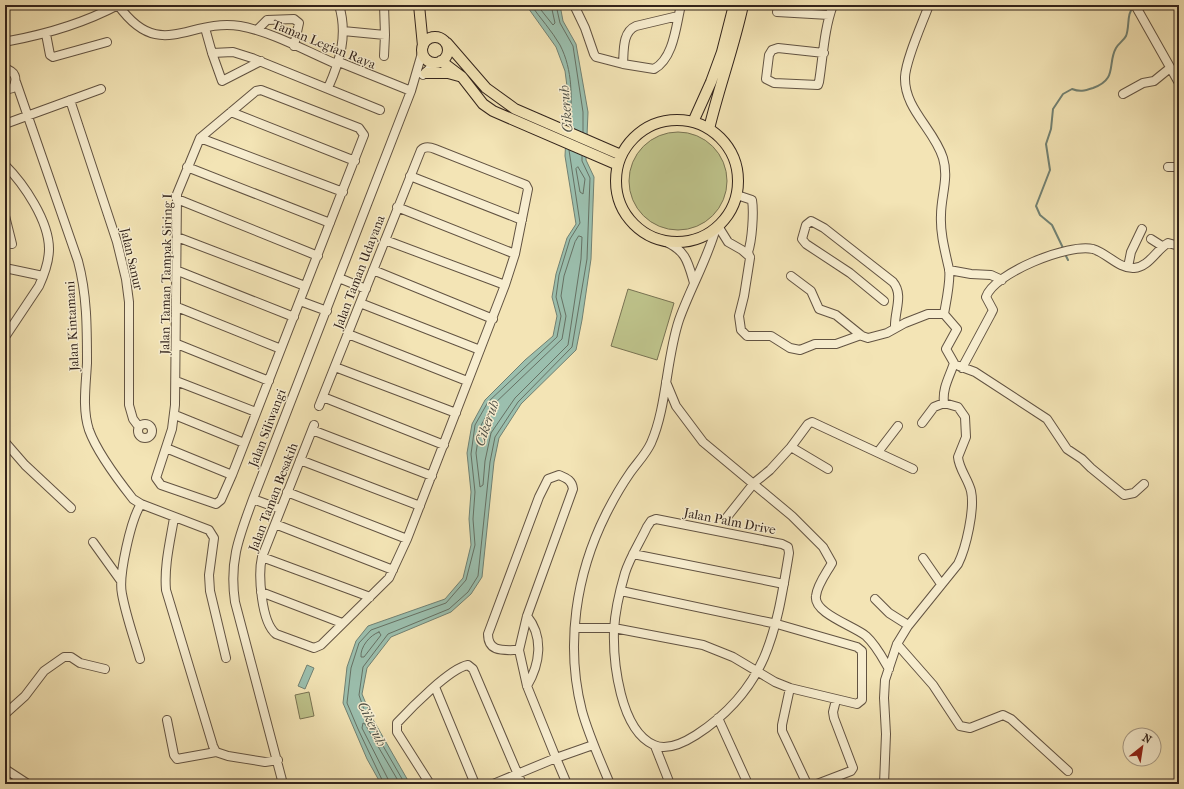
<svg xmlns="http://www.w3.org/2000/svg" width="1184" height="789" viewBox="0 0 1184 789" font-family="'IM FELL French Canon',serif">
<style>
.green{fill:#bec38b;stroke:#787353}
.water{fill:#9bbfae;stroke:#718173}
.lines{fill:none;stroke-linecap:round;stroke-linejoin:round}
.shore{stroke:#667164;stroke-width:1}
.stream{stroke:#718173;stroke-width:2}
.minor-casing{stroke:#625342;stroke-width:10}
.major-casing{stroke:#32231b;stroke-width:12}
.minor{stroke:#f7edcf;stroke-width:8}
.major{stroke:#f3e4b5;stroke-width:10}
.labels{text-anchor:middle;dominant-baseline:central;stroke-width:3;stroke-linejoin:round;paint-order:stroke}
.street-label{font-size:13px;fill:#32231b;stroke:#f7edcf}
.water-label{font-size:14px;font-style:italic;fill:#525247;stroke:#f7edcf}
</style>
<rect width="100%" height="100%" fill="#f3e4b5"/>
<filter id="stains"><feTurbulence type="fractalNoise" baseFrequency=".005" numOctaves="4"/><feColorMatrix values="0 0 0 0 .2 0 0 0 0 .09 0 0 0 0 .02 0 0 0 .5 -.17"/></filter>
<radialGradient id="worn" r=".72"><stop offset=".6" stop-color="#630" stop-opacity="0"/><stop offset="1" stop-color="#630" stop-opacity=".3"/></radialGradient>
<path class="green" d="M629 181a49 49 0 1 1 98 0a49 49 0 1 1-98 0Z
M 628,289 L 674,303 L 657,360 L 611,346 Z
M 309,692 L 314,716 L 300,719 L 295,695 Z"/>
<path class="water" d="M 526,5 L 560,5 L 563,21 L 576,44 L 588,112 L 586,160 L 594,177 L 591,259 L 582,320 L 576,350 L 521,404 L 499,438 L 494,462 L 482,577 L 471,594 L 451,612 L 391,637 L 367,668 L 362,694 L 371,716 L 410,784 L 381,784 L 367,759 L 343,703 L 347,667 L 356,641 L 368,626 L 445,599 L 463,578 L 471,545 L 469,519 L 471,492 L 467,453 L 472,424 L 485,400 L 525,360 L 553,336 L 557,316 L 552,297 L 556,274 L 567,238 L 576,224 L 565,156 L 568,94 L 565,71 L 556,47 Z
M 307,665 L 314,668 L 305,689 L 298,686 Z"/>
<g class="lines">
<path class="shore" d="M 531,5 C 540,18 552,31 560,45 C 573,70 572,99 570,126
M 537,5 L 553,25 L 555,23 L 551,5
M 556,5 L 560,23 L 573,46 L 583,112 L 583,132
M 578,167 L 585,179 L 583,194 L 580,192 L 576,169 Z
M 579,236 L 582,237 L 581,259 L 568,345 L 515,398 L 491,433 L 485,461 L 483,485 L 480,487 L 476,453 L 480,427 L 492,406 L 562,339 L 566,316 L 561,296 L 564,276 L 575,242 Z
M 379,632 L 381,635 L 364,657 L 361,657 C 360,647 370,635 379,632 Z
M 384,784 L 358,729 L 347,703 L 351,668 L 359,643 L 371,630 L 446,603 L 466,580 L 475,545 L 473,519 L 475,492 L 471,454 L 475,425 L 488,402 L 557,337 L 561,316 L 556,297 L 559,275 L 570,239 L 580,223 L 569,150
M 389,784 L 388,779 L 362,728 L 363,723 L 365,724 L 400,784
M 405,784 L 367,718 L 359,695 L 363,667 L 388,634 L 449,609 L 468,592 L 478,576 L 490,462 L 495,437 L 518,402 L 572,347 L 587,259 L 590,178 L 582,161 L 582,156"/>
<path class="stream" d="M 1064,250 L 1052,225 L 1040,215 L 1036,206 L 1050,170 L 1046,144 L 1051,129 L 1053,109 L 1063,94 L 1072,89 C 1080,92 1084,91 1093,88 C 1118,79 1107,64 1116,48 C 1119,43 1124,40 1126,36 C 1130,26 1126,14 1134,6
M 1065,254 L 1068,260"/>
<g class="minor-casing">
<path id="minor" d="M 118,5 C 160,63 188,18 240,26 C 272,32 304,50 334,63 L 339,62 L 411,91
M 574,5 L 585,28 L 594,54 L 596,57 L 623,64 L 654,69 C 674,58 676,25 681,5
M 929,5 C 922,24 906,59 905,77 C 904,109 934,129 943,158 C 949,178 941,196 941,215 C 940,233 945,251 949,269 C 951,280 946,302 944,314
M 1135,5 L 1179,83
M 777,12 L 829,15
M 205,28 L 212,53 L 222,81 L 261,61
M 257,30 L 267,20 L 294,19 L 299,23 L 294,46
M 343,31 L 385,35
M 46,34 L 50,55 L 53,57 L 107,42
M 5,40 L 9,41 C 47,34 84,23 118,5
M 212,53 L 233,52 L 252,58 L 380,110
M 824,53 L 778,48 L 772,50 L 769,55 L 766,79 L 774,83 L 818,85 L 819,82 C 823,57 824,29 833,5
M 384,56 L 385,35 L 384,5
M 623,64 C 624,51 622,32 636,26 L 678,16
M 5,69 C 15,71 18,78 13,88 L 5,90
M 423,75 L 435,63
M 16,82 L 78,261 C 87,294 87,328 87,363 C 86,384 82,409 89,430 C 97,452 118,480 133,499 L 141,504 L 209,530 L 214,538 L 209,575 L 210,591 L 226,658
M 328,88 C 340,61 348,35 339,5
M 261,90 L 359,128 L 364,135 L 232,475 L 221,500 L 216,504 L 161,485 L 156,478 L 172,429 L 175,405 L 177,194 L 200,138 L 256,91 Z
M 1123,94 L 1143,83 L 1154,81 L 1170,68
M 70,100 L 117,242 L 126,279 L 129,302 L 129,405 L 133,419 L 139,427
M 231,112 L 355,161
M 5,124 L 101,89
M 200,138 L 343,192
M 5,165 C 24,184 49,221 49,249 C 49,261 44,275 39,286 L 5,337
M 187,167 L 330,223
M 1168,167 L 1179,167
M 410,176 L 522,220
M 737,195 L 752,200 C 754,212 752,241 748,252 L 750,258 L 744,296 L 739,316 L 741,330 L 747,336 L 771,336 L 790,348 L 800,350 L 815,344 L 836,344 L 861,335
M 177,199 L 318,256
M 397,207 L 515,254
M 5,216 L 12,244
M 718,226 L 728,242 L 742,250 L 750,257
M 177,237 L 305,286
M 1151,239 L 1162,246
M 385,240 L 505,285
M 664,241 C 686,250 688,262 694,283
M 1128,267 L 1131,252 L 1142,229
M 5,268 L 43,276
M 373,270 L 493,319
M 949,270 L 971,274 L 991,275 L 1002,280
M 178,271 L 294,317
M 791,276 L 811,291 L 819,309 L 836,315 L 862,336 L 868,338 L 887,333 L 905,323 L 928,314 L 944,314
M 339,278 L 366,289
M 300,301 L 327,311
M 884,301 L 850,273 L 806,244 L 802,239 L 806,225 L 811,221 L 824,228 L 893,282 C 904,295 894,312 895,328
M 360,303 L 480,350
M 177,307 L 281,349
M 348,334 L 467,381
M 177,344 L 269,381
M 959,366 L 975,372 L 1047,419 L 1067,449 L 1082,459 L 1091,468 L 1124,495 L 1134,493 L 1144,484
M 335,367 L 456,413
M 962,368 L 991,314 L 993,310 L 986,297 C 994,273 1069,243 1093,249 C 1107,253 1119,269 1134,268 C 1149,267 1156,250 1168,243 L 1179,246
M 176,381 L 256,412
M 666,382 L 676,406 L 703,442 L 792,516 L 823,547 L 832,563 C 827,572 817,585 816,596 C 813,613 854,626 866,636 C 876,645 882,657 889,669
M 323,397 L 444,445
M 175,415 L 244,443
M 922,423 L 934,407 L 944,403
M138 431a7 7 0 1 1 14 0a7 7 0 1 1-14 0Z
M 314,425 L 262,557 C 258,574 261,622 276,634 L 314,648 L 321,645 L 389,578 L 407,539 L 505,285 L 515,254 L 528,189 L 526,185 L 435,149 C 430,147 425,146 421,150 L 319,406
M 312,430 L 432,476
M 5,442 L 25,465 L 71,508
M 791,447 L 828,469
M 166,448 L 232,475
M 878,452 L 898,426
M 300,460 L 420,506
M 287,492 L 407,539
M 253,499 L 280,509
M 727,517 L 754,483 L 770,470 L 791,447 L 808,424 L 812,422 L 913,469
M 174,518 C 170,542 164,566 166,590 L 213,746 L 216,752 L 228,756 L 265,762 L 278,760
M 656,519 L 782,544 L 788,547 L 789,553 C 776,632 768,688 696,735 C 685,742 667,751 654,745 C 620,730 613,662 614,630 C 615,612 620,590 625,573 C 630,557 640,542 647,527 L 651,521 Z
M 275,524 L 393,570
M 93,542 L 121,581
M 633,554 L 784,584
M 262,557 L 370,597
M 923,558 L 941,584
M 261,592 L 342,623
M 875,599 L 889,613 L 908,625
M 575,628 L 614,628 L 703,645 L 733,657 L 775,682 L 790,688 L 857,704 L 862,700 L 862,651 L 857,647 L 777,624 L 621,591
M 897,644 L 933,685 L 960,726 L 970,728 L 1003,715 L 1011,719 L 1068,771
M 140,659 C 134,638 126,616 122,594 C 118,576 131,519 141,504
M 527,686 C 540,664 544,637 527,616
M 435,687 L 475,784
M 790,688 L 782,725 L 782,731 L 807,784
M 5,714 L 25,696 L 44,671 L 64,657 L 71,657 L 80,663 L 105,669
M 718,718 L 748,784
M 167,720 L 174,755 L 177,759 L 216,752
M 655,746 L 670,784
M 5,769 L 28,784
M 283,784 L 235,602 C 229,561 239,537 253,499 L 411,91 L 422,53
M 430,784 L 397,732 L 397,723 C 410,709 450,668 468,665 L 473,669 L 522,784
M 493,784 L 556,758 L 527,686 L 519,650 L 527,616 L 573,489 C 572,480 566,478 559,475 L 548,479 L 539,497 L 488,634 C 488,653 504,650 519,650
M 567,784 L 556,758 L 593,745
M 610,784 C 600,760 589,736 582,711 C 565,645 576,574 606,514 C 613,500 621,486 630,473 C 637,463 646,454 651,443 C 667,407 666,359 679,320 C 690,289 707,260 716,228
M 817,784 L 851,771 L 853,768 L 834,718 L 833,712 L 836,700
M 884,784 L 886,734 L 884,698 L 885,680 L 897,644 L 908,626 L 958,564 C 966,548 975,509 971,491 C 968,479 959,469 958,457 L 966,437 L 965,417 L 958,407 L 944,403 C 942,388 950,376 954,363 L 946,349 L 957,329 L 944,314"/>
</g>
<g class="major-casing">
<path id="major" d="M 419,5 L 423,46
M422 50a13 13 0 1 1 26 0a13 13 0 1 1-26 0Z
M 447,43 L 486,88 L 515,109 L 621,155
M 441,61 L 462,77 L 483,104 L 493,111 L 618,165
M 426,73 L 448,73 L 459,76
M616 181a61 61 0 1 1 122 0a61 61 0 1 1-122 0Z
M 693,122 L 711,82 L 722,52 L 734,5
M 709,129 C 719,87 734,47 743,5"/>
</g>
<use href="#minor" class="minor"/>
<use href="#major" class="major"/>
</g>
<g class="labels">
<g class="street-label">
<text transform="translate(324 44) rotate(22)">Taman Legian Raya</text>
<text transform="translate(132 259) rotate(77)">Jalan Sanur</text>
<text transform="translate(359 272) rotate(-69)">Jalan Taman Udayana</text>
<text transform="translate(166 274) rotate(-89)">Jalan Taman Tampak Siring I</text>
<text transform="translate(72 326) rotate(-93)">Jalan Kintamani</text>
<text transform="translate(267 428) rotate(-69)">Jalan Siliwangi</text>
<text transform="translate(273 497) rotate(-69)">Jalan Taman Besakih</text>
<text transform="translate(730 521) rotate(11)">Jalan Palm Drive</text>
</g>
<g class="water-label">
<text transform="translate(566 109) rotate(-95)">Cikeruh</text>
<text transform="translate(487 423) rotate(-71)">Cikeruh</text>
<text transform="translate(372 724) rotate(64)">Cikeruh</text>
</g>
</g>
<rect width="1184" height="789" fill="none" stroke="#f3e4b5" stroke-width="20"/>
<rect x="6" y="6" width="1172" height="777" fill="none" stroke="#32231b" stroke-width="2"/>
<rect x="10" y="10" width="1164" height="769" fill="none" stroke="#32231b"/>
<g transform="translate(1142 747) rotate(30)"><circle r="19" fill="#f7edcf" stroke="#a89c87"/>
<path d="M0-3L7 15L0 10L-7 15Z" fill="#8f2418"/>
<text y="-6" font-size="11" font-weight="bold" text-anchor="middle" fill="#32231b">N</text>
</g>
<rect width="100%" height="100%" filter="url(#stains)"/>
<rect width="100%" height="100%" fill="url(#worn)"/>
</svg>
